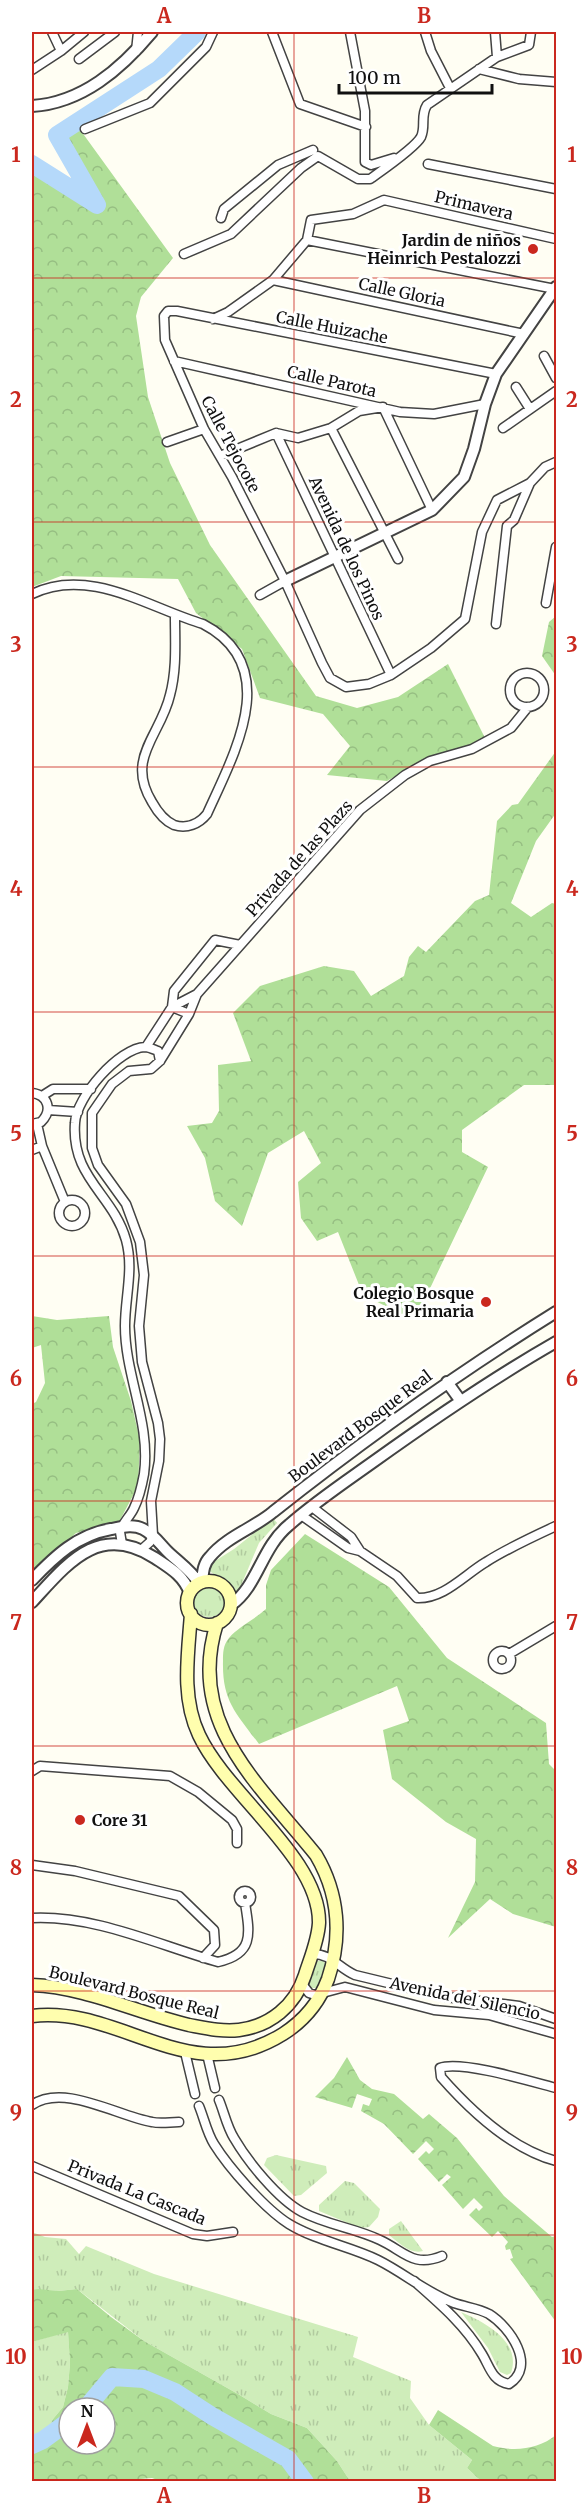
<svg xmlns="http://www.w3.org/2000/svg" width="588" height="2513" viewBox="0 0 588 2513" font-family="Merriweather,serif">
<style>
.grass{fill:url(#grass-tufts)}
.forest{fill:url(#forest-crowns);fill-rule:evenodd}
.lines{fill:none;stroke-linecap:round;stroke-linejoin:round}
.river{stroke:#b5d9fa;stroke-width:18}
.minor-casing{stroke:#434343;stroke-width:11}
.tertiary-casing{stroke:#434343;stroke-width:14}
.secondary-casing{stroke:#323232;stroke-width:15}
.minor{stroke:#fff;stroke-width:8}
.tertiary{stroke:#fff;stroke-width:10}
.secondary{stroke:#fffeae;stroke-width:12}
.grid{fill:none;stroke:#ca281e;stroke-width:1.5;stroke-opacity:0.55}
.poi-dot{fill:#ca281e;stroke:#fff;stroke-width:2}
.labels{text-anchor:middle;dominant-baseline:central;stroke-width:6;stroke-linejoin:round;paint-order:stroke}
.street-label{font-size:16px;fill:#101010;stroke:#fff}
.poi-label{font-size:16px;font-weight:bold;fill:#101010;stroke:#fff;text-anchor:end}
.neatline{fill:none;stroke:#ca281e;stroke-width:2}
.grid-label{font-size:20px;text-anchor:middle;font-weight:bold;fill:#ca281e}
</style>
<defs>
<pattern id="grass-tufts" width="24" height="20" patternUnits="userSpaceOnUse" patternTransform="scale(1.5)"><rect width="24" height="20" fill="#cfedba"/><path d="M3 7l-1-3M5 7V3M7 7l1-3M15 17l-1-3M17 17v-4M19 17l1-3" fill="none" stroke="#b1ca9f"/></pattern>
<pattern id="forest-crowns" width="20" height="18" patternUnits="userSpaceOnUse" patternTransform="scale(1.5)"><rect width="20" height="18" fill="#b0df98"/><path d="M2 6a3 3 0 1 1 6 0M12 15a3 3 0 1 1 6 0" fill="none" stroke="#96be82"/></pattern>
</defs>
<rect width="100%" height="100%" fill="#fffef3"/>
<path class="grass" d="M 273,1518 L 277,1523 L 259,1543 L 240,1588 L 234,1597 L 229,1585 L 208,1570 L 215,1561 L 234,1549 Z
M192 1600a17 17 0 1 1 34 0a17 17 0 1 1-34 0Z
M 317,1961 L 324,1961 L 327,1968 L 317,1988 L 310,1988 L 308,1981 Z
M 276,2155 L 326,2166 L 327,2173 L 301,2195 L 294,2196 L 264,2165 L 267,2158 Z
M 345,2181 L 354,2183 L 380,2209 L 378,2217 L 369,2227 L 360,2228 L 319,2211 L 319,2205 Z
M 401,2221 L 423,2251 C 411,2255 399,2243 389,2235 L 389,2229 Z
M 32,2232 L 45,2237 L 66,2239 L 79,2254 L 86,2246 L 154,2274 L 358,2337 L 353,2357 L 411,2381 L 410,2398 L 429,2425 L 472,2460 L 467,2468 L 481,2481 L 350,2481 L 337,2461 L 307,2428 L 271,2414 L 238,2394 L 144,2341 L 77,2289 L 58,2291 L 32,2290 Z
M 461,2312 C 484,2322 522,2341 511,2373 L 507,2375 L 500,2372 L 488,2348 Z
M 68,2331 L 70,2363 L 68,2387 L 63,2407 L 53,2419 L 43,2440 L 32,2445 L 32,2342 Z"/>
<path class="forest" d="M 76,124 L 173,258 L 141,297 L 136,316 L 148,397 L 170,463 L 210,545 L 316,696 L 357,708 L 398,697 L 448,664 L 485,738 L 465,747 L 430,756 L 387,781 L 327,775 L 350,746 L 323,714 L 260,698 L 242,649 L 196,613 L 178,579 L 61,576 L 32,587 L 32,164 L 96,204 L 57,135 Z
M 556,616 L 556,676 L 542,656 L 549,622 Z
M 556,751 L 556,813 L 536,841 L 511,903 L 531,917 L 552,903 L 556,904 L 556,1085 L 524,1085 L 462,1130 L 462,1152 L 488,1167 L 423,1303 L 402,1314 L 363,1295 L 338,1232 L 317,1241 L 301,1218 L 298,1182 L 321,1163 L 304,1131 L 268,1153 L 242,1226 L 215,1201 L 205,1158 L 187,1126 L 212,1123 L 219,1111 L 218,1065 L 251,1061 L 233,1013 L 260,986 L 324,966 L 354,971 L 371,996 L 404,976 L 409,957 L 418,946 L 426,952 L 475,901 L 489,895 L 497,821 L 512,805 L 518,804 Z
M 32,1316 L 57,1320 L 109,1316 L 113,1347 L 131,1401 L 140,1441 L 138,1486 L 119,1522 L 76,1533 L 32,1573 L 32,1404 L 36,1402 L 45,1383 L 41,1345 L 32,1348 Z
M 305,1534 L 389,1587 L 447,1658 L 546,1723 L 549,1764 L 556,1771 L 556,1927 L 513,1914 L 490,1899 L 448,1938 L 475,1882 L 476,1839 L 446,1822 L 392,1779 L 383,1730 L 409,1721 L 397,1686 L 259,1744 C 236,1713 222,1701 223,1661 C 223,1653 223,1645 229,1638 C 238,1627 254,1620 266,1609 L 266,1585 L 271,1570 Z
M 347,2057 L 360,2080 L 372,2089 L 394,2094 L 423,2119 L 429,2114 L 457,2138 L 504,2196 L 552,2237 L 556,2236 L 556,2322 L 510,2259 L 513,2258 L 510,2249 L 506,2250 L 505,2246 L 508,2242 L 498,2231 L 492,2237 L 469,2215 L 476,2208 L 479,2211 L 483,2207 L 474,2198 L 463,2209 L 442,2185 L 451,2177 L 447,2174 L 439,2182 L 418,2159 L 426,2151 L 429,2154 L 434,2149 L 426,2141 L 413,2154 L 384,2124 L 361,2111 L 363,2104 L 369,2106 L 372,2099 L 357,2094 L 352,2108 L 315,2097 L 334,2078 Z
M 38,2289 L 58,2291 L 77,2289 L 111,2317 L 144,2341 L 238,2394 L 271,2414 L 307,2428 L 337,2461 L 350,2481 L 163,2482 L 152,2478 L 106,2482 L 32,2481 L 32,2445 L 43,2440 L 53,2419 L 63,2407 L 68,2387 L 70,2363 L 68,2332 L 32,2342 L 32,2290 ZM 69,2408 L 105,2408 L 105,2444 L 69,2444 Z
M 438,2410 L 493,2446 C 515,2452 539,2449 556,2435 L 556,2481 L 481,2481 L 467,2468 L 472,2460 L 429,2425 Z"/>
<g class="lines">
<path class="river" d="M 32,164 L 97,205 L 57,135 L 159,69 L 197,32
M 86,2408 L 112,2377 L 144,2379 L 175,2392 L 212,2416 L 288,2459 L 305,2482
M 32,2445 L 43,2440 L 69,2421"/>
<g class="minor-casing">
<path id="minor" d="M 52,32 L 61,51
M 272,32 L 300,104 L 366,127
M 350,32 L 365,111 L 365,162 L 371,165 L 394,158
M 425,32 L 431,51 L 450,88
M 495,32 L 497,57
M 136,51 L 138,32
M 79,59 L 115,32
M 479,69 L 519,79 L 556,82
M 32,70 L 61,51 L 84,32
M 85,129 L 150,103 L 206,47 L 213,32
M 428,164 L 556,189
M 221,218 L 224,209 L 278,165 L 313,150
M 307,240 L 555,289
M 184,254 L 231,234 L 301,168 L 318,156 L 358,179 L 370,179 C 381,171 415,148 421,137 C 426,126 420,116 427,105 L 497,57 L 529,45 L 531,32
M 273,280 L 524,334
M 213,319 L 228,312 L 273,280 L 307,240 L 311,220 L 353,214 L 384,200 L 556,239
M 544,356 L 556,378
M 174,361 L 400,412 L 434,414 L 485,404
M 496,374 L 177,311 L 168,311 L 164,316 L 165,340 L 204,429 L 232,477 L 285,581 L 322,663 L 330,678 L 346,687 L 369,684 L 391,675 L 431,648 L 465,619 L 482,532 L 497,500 L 530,483 L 545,467 L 556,462
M 516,387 L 530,409
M 331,428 L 398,559
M 503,428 L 556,391
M 276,433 L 391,675
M 167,442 L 204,429
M 220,456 L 276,433 L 298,438 L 331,428 L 359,411 L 383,407 L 432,510
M 32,594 C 89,566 149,608 203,624 C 284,666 234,754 207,814 C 199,824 187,829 174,825 C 165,821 157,811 152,802 C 125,758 161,735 170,695 C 177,669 175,642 175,616
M 260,595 L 285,581
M 546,603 L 556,547
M 496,624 L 507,526 L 514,520 L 530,483
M510 690a17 17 0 1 1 34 0a17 17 0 1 1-34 0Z
M 172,1007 L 174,991 L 215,940 L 240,945
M 172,1007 L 189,1014
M 146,1047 L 172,1007 L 197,994
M 32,1093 C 48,1095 53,1110 41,1122 L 32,1124
M 42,1096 L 53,1089 L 91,1089
M 48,1110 L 78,1112
M 37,1124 L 42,1146 L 65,1202
M 32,1150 L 42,1146
M59 1213a13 13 0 1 1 26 0a13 13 0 1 1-26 0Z
M 312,1507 L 351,1537 L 360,1551
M 301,1515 L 348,1548 L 360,1551 L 397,1576 L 417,1598 C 444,1599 464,1575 486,1562 C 508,1548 532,1537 556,1526
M 122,1544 L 120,1532 C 122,1523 130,1517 134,1508 C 139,1498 142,1485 144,1474 C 151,1423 125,1376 125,1326 C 125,1297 134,1269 126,1240 C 113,1194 71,1178 75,1123 C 76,1097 119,1048 145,1047 C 149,1047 155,1050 158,1051 L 160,1061
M 141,1550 L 150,1542 L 153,1535 L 151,1501 L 159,1461 L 160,1439 L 158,1423 L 142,1362 L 139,1326 L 144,1275 L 140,1242 L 126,1204 L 98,1165 L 92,1148 L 92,1113 L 112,1084 L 129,1071 L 151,1069 L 160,1061 L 189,1014 L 197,994 L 360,810 L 405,775 L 430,761 L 472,749 L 511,728 L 528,707
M493 1660a9 9 0 1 1 18 0a9 9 0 1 1-18 0Z
M 509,1654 L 556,1626
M 32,1771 L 40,1766 L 170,1776 L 198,1792 L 232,1820 L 237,1829 L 237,1843
M 32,1865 L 75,1871 L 179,1896 L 214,1930 L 215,1945 L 203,1958
M239 1897a6 6 0 1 1 12 0a6 6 0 1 1-12 0Z
M 32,1918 C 95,1915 158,1945 218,1962 C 254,1954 250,1934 245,1903
M 312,1954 C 330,1953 339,1968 355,1975 L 446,1997 L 519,2006 L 556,2019
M 302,1984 L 309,1993 L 315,1995 L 345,1987 L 434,2010 L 489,2015 L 556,2034
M 185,2052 L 195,2094
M 207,2054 L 215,2088
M 556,2088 C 533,2082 461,2060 440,2068 L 441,2077 C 470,2110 512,2149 556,2161
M 219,2100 C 224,2112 227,2127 234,2138 C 248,2162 278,2199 302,2212 C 327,2225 355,2228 380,2240 C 404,2251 413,2268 442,2256
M 32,2105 C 64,2083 117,2116 152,2122 C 161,2124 170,2122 179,2122
M 199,2106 C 204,2118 207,2133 214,2144 C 229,2168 265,2209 289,2224 C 317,2241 349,2246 378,2260 C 404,2273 427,2293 454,2303 C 465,2307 478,2308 489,2314 C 510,2327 537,2366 509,2384 C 492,2381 490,2367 482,2354 C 465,2325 439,2303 414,2281
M 32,2166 L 193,2234 L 207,2236 L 233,2232"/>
</g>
<g class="tertiary-casing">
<path id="tertiary" d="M 32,106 C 82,103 121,69 152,32
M 285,581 L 432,510 L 464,477 L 474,449 L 485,404 L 496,374 L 556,287
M 447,1382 L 460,1400
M 32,1580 C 55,1556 77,1535 111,1529 C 122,1527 133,1524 143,1529 C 155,1535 161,1546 170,1554 C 181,1564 191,1571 199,1583
M 202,1582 C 203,1573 203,1564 210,1557 C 226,1537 254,1528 273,1512 C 364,1440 458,1373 556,1312
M 32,1602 C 68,1563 99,1522 155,1558 C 170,1568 183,1575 190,1593
M 231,1605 C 258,1586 261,1548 289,1525 C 315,1502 345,1482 373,1462 C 433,1419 493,1378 556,1342"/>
</g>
<g class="secondary-casing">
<path id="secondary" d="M187 1603a22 22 0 1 1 44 0a22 22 0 1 1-44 0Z
M 32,1985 C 86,1987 137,2013 189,2025 C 205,2028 222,2032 239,2030 C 270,2026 295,2006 305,1975 C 310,1959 318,1941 319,1923 C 320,1858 227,1795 199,1735 C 181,1697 188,1655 191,1614
M 32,2016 C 121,2005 190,2092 283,2034 C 305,2020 319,2003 328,1979 C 342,1937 339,1894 316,1855 C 260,1785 185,1723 217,1623"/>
</g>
<use href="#minor" class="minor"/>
<use href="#tertiary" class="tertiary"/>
<use href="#secondary" class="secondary"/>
</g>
<path class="grid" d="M 294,32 L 294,2482M 32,278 L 556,278M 32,522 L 556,522M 32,767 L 556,767M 32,1012 L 556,1012M 32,1256 L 556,1256M 32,1501 L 556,1501M 32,1746 L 556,1746M 32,1991 L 556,1991M 32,2235 L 556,2235"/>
<g class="poi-dot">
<circle cx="533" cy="249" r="6"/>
<circle cx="486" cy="1302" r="6"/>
<circle cx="80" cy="1820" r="6"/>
</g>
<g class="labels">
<g class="street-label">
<text transform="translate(474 205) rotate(13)">Primavera</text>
<text transform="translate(402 292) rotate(12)">Calle Gloria</text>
<text transform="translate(332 327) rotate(11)">Calle Huizache</text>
<text transform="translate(332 381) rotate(13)">Calle Parota</text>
<text transform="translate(231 444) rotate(62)">Calle Tejocote</text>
<text transform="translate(347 548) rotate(65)">Avenida de los Pinos</text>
<text transform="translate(299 858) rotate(-48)">Privada de las Plazs</text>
<text transform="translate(360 1426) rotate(-37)">Boulevard Bosque Real</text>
<text transform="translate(134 1992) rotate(14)">Boulevard Bosque Real</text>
<text transform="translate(465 1998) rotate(12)">Avenida del Silencio</text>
<text transform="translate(137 2192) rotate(22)">Privada La Cascada</text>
</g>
<g class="poi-label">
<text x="521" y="240">Jardin de niños<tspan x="521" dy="18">Heinrich Pestalozzi</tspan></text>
<text x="474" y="1293">Colegio Bosque<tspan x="474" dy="18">Real Primaria</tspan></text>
<text x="92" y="1820" text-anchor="start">Core 31</text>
</g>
</g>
<rect width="588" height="2513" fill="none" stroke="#ffffff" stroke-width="66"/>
<g transform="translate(87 2426)"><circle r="28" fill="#ffffff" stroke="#9f9f9f" stroke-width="1.5"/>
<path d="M0-4.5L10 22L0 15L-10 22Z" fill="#ca281e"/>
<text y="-9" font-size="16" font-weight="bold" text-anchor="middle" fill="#101010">N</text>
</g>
<path d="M339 84v9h153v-9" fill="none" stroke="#101010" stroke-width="3"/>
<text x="348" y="84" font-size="18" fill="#101010" stroke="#ffffff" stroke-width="4.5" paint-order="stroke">100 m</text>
<rect x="33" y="33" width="522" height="2447" class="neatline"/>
<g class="grid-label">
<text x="164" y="23">A</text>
<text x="424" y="23">B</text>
<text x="16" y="162">1</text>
<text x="572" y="162">1</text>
<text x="16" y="407">2</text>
<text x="572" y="407">2</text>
<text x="16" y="652">3</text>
<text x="572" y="652">3</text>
<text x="16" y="896">4</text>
<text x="572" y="896">4</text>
<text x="16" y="1141">5</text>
<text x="572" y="1141">5</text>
<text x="16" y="1386">6</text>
<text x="572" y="1386">6</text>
<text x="16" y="1630">7</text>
<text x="572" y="1630">7</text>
<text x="16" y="1875">8</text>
<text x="572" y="1875">8</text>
<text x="16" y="2120">9</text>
<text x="572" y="2120">9</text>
<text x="16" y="2364">10</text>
<text x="572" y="2364">10</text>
<text x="164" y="2503">A</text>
<text x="424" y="2503">B</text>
</g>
</svg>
